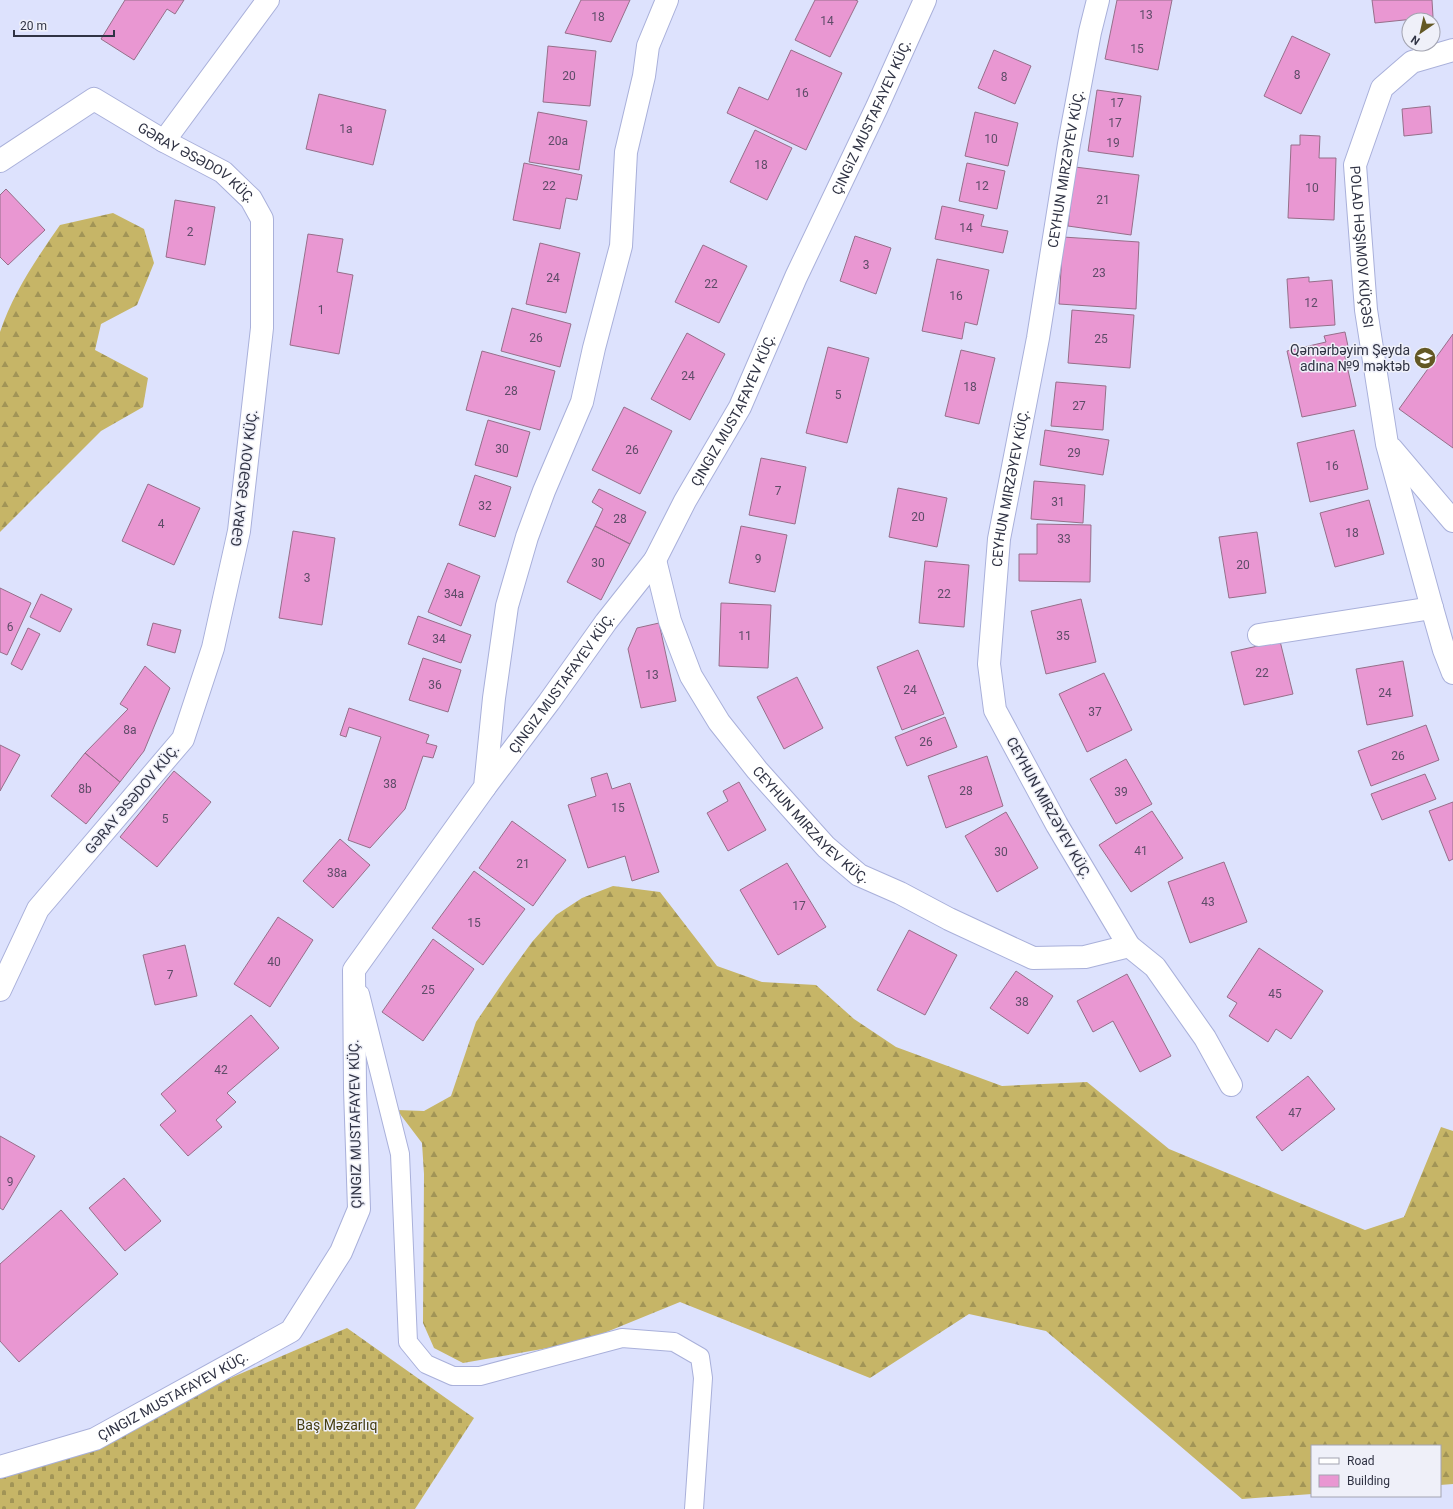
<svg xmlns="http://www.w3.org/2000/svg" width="1453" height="1509" viewBox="0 0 1453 1509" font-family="Roboto,sans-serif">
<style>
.forest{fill:url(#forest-firs)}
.cemetery{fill:url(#cemetery-stones)}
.building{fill:#e997d2;stroke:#966f8a}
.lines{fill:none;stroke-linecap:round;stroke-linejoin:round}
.lane-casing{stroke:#a9b0da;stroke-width:20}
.street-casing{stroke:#a9b0da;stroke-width:24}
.lane{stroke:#fff;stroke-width:18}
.street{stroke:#fff;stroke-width:22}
.labels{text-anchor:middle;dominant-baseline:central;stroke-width:3;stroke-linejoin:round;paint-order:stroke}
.number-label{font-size:12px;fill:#5e4c68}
.street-label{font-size:14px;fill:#303344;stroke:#eff0f9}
.poi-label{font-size:14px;fill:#303344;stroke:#eff0f9;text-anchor:end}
.park-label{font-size:14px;fill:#443c10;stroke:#eff0f9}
</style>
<defs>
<pattern id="forest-firs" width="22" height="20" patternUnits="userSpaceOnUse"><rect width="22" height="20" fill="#c6b567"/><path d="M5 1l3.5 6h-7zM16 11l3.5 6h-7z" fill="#a19456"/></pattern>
<pattern id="cemetery-stones" width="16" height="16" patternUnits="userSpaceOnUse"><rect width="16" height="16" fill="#c6b567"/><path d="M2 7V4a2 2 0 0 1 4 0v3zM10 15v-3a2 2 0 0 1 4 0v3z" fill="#a19456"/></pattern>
</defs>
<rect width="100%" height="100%" fill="#dde2fd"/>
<path class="forest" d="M 113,213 L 144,229 L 154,263 L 137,305 L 101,324 L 95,350 L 148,378 L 143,407 L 101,431 L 0,532 L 0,332 C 13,293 37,258 60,225 Z
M 613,886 L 660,892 L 717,966 L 762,982 L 816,985 L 854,1019 L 896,1047 L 1002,1086 L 1087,1082 L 1169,1149 L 1365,1230 L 1404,1217 L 1441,1127 L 1453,1131 L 1453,1484 L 1440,1485 L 1440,1446 L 1312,1446 L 1312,1494 L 1242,1499 L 1046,1331 L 969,1314 L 870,1378 L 680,1302 L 582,1342 L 463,1363 L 434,1348 L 423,1323 L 424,1174 L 422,1143 L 397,1110 L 424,1111 L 451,1096 L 476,1022 L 506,978 L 532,942 L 556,915 L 582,898 Z"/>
<path class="cemetery" d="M 347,1328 L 474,1418 L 415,1509 L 0,1509 L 0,1477 Z"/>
<path class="building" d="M 125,0 L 184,0 L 175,14 L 167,9 L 134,60 L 101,39 Z
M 581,0 L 630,0 L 611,42 L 565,33 Z
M 815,0 L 855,0 L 858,1 L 830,57 L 795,40 Z
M 1117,0 L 1172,0 L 1158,70 L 1105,59 Z
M 1372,0 L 1432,0 L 1433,17 L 1375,23 Z
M 1292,36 L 1330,54 L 1301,114 L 1264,96 Z
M 548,46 L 596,51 L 590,106 L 543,102 Z
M 791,50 L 842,73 L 806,150 L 727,113 L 739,87 L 768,100 Z
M 994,50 L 1031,66 L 1015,104 L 978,88 Z
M 1097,90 L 1141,96 L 1133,157 L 1088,151 Z
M 319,94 L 386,110 L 373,165 L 306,149 Z
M 1430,106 L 1432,133 L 1404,136 L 1402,109 Z
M 538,112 L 587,121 L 579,170 L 529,162 Z
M 975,112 L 1018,123 L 1008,166 L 965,156 Z
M 755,130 L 792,148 L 767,200 L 730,182 Z
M 1300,135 L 1320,136 L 1319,158 L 1336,158 L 1334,220 L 1288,218 L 1291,145 L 1300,145 Z
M 524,163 L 582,175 L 577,200 L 566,198 L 560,229 L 513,220 Z
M 967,163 L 1005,171 L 997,209 L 959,201 Z
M 1075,167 L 1139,175 L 1131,235 L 1068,226 Z
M 6,189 L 45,230 L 8,265 L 0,257 L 0,195 Z
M 175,200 L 215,207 L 205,265 L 166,257 Z
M 942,206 L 984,215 L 981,226 L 1008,231 L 1003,253 L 935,239 Z
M 308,234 L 343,239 L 337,272 L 353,275 L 339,354 L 290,345 Z
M 855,236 L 891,248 L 876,294 L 840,281 Z
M 1063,237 L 1139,242 L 1136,309 L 1059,304 Z
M 540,243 L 580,253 L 566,313 L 526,304 Z
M 703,245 L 747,266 L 719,323 L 675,302 Z
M 937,259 L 989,270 L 977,325 L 965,322 L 962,339 L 922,331 Z
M 1309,277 L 1309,282 L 1332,280 L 1335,325 L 1290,328 L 1287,279 Z
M 512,308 L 571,324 L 560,367 L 501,351 Z
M 1072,310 L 1134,315 L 1130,368 L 1068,363 Z
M 1345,332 L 1349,351 L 1344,352 L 1356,406 L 1302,417 L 1287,351 L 1326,342 L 1324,336 Z
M 687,333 L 725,354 L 690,420 L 651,399 Z
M 1453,334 L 1453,448 L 1399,409 Z
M 828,347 L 869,358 L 847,443 L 806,433 Z
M 961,350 L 995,358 L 979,424 L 945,416 Z
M 482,351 L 555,371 L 540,430 L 466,410 Z
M 1056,382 L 1106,386 L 1103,430 L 1051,426 Z
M 624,407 L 672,431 L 640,494 L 592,470 Z
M 488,420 L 530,432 L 517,477 L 475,465 Z
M 1045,430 L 1109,440 L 1103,475 L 1040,465 Z
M 1354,430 L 1368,489 L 1310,502 L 1297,443 Z
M 761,458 L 806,467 L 795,524 L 749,515 Z
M 475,475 L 511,487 L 495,537 L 459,525 Z
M 1034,481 L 1085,485 L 1083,523 L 1031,519 Z
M 148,484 L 200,508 L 174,565 L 122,541 Z
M 898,488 L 947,498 L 937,547 L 889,537 Z
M 599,489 L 646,512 L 630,544 L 595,526 L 603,509 L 592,502 Z
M 1369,500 L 1384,554 L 1335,567 L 1320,513 Z
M 1037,524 L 1091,525 L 1090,582 L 1019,581 L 1019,554 L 1037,554 Z
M 595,526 L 630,544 L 601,600 L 567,582 Z
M 741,526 L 787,535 L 775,592 L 729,583 Z
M 293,531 L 335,538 L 322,625 L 279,618 Z
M 1257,532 L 1266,593 L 1229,598 L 1219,537 Z
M 925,561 L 969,565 L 964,627 L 919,623 Z
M 448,563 L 480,576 L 461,626 L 428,612 Z
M 0,588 L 31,603 L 7,655 L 0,652 Z
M 41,594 L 72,609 L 60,632 L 30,617 Z
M 1081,599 L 1096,662 L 1046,674 L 1031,611 Z
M 721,603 L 771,605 L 768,668 L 719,666 Z
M 418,616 L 471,635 L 461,663 L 408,644 Z
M 153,623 L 181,630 L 175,653 L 147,645 Z
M 659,623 L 676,701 L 641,708 L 628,649 L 637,628 Z
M 28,628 L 40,634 L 22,670 L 11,664 Z
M 1280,641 L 1293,694 L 1244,705 L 1231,652 Z
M 918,650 L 944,714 L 902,730 L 877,667 Z
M 423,658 L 461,670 L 448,712 L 409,700 Z
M 1403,661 L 1413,716 L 1367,725 L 1356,669 Z
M 145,666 L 170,688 L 144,751 L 120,782 L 85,753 L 128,709 L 120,704 Z
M 1104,673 L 1132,730 L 1087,752 L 1059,694 Z
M 797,677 L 823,728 L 784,749 L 757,697 Z
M 349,708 L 429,735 L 426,743 L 437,746 L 433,758 L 423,756 L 405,809 L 370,848 L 348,840 L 381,737 L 349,727 L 346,737 L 340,735 Z
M 945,717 L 957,747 L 907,766 L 895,737 Z
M 1426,725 L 1439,760 L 1371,786 L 1358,751 Z
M 0,745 L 20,755 L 0,791 Z
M 85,753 L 120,782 L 86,824 L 51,796 Z
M 987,756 L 1003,806 L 946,828 L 928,776 Z
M 1126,759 L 1152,804 L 1116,824 L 1090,779 Z
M 174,771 L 211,802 L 157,867 L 120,837 Z
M 607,773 L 612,789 L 630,783 L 659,872 L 632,881 L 625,856 L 588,868 L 568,805 L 596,796 L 591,778 Z
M 1425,774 L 1436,799 L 1382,820 L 1371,794 Z
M 739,782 L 766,830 L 728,851 L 707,813 L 728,801 L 723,791 Z
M 1453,802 L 1453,859 L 1449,861 L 1429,811 Z
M 1152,811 L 1183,858 L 1131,892 L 1099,845 Z
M 1006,812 L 1038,868 L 997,892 L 965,836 Z
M 512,821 L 566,860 L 533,906 L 479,868 Z
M 340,839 L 370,865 L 333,908 L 303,881 Z
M 1224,862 L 1247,922 L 1190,943 L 1168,882 Z
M 787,863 L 826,927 L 778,955 L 740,890 Z
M 474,871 L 525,909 L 483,965 L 432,928 Z
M 278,917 L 313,940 L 270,1007 L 234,984 Z
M 909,930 L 957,955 L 925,1015 L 877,990 Z
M 433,939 L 474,969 L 423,1041 L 382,1012 Z
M 185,945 L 197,996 L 155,1005 L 143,955 Z
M 1259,948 L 1323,991 L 1291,1039 L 1276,1029 L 1268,1042 L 1229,1016 L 1237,1003 L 1227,997 Z
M 1016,971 L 1053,996 L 1028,1034 L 990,1008 Z
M 1127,974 L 1171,1056 L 1140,1072 L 1113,1021 L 1093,1032 L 1077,1001 Z
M 251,1015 L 279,1048 L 227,1093 L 236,1102 L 216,1120 L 222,1127 L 188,1156 L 160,1125 L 176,1111 L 161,1094 Z
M 1308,1076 L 1335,1109 L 1282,1151 L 1256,1117 Z
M 0,1136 L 35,1156 L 3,1210 L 0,1208 Z
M 124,1178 L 161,1221 L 125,1251 L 89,1208 Z
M 61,1210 L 118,1274 L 19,1362 L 0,1341 L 0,1264 Z"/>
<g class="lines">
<g class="lane-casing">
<path id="lane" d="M 360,994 L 400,1154 L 408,1342 L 426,1364 L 453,1376 L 480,1376 L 622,1338 L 674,1342 L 700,1357 L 703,1378 L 694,1509"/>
</g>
<g class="street-casing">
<g id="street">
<path id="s1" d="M 1453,50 L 1412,62 L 1382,88 L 1355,165 L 1366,310 L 1387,444 L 1432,608 L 1444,650 L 1453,673"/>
<path d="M 164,141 L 268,0"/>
<path id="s2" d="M 0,161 L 94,99 L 164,141 L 223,172 L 251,199 L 262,219 L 262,328 L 239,531 L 213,648 L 183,739 L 38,909 L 0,990"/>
<path d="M 1392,449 L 1453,521"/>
<path id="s3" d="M 655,560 L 670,621 L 691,676 L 719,722 L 757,770 L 826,847 L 859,875 L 900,893 L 949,919 L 1033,958 L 1085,957 L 1129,946 L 1057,825 L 995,710 L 989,664 L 999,539 L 1038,338 L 1069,144 L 1090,32 L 1098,0"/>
<path d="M 1259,635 L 1432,608"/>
<path id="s4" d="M 485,787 L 549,702 L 606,622 L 655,560 L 685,501 L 740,407 L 796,277 L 877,107 L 925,0"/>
<path d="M 1129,946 L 1155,967 L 1205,1038 L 1231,1085"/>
<path id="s5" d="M 0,1467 L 95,1439 L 291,1331 L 341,1252 L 359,1209 L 355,1089 L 354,970 L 485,787 L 494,698 L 507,606 L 527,537 L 544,491 L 582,402 L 594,348 L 621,246 L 626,152 L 644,76 L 648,46 L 667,0"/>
</g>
</g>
<use href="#lane" class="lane"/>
<use href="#street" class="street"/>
</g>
<defs>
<g id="school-disc" transform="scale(1.15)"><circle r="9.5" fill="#635824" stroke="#eff0f9"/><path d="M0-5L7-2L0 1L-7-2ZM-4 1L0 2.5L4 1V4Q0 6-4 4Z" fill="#fff"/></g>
</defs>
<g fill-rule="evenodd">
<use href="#school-disc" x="1425" y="358"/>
</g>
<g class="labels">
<g class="number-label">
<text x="1146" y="15">13</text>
<text x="598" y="17">18</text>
<text x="827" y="21">14</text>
<text x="1137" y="49">15</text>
<text x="1297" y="75">8</text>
<text x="569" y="76">20</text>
<text x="1004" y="77">8</text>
<text x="802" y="93">16</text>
<text x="1117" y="103">17</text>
<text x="1115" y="123">17</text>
<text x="346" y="129">1a</text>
<text x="991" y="139">10</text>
<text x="558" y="141">20а</text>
<text x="1113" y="143">19</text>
<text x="761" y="165">18</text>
<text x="549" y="186">22</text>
<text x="982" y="186">12</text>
<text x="1312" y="188">10</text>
<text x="1103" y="200">21</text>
<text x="966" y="228">14</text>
<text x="190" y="232">2</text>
<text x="866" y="265">3</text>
<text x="1099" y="273">23</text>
<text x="553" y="278">24</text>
<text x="711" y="284">22</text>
<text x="956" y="296">16</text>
<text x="1311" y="303">12</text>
<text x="321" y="310">1</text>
<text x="536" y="338">26</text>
<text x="1101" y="339">25</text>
<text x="688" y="376">24</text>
<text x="970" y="387">18</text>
<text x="511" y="391">28</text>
<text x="838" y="395">5</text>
<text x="1079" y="406">27</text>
<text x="502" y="449">30</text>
<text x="632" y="450">26</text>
<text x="1074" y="453">29</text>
<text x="1332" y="466">16</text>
<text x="778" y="491">7</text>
<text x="1058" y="502">31</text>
<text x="485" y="506">32</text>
<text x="918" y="517">20</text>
<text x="620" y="519">28</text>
<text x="161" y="524">4</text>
<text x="1352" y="533">18</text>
<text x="1064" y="539">33</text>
<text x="758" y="559">9</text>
<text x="598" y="563">30</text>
<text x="1243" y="565">20</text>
<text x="307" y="578">3</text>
<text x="454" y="594">34а</text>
<text x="944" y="594">22</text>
<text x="10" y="627">6</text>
<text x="745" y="636">11</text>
<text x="1063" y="636">35</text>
<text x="439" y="639">34</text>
<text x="1262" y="673">22</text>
<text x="652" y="675">13</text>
<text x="435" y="685">36</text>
<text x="910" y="690">24</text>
<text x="1385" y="693">24</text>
<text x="1095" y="712">37</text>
<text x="130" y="730">8a</text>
<text x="926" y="742">26</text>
<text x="1398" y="756">26</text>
<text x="390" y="784">38</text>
<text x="85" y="789">8b</text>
<text x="966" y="791">28</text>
<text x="1121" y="792">39</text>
<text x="618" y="808">15</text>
<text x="165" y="819">5</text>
<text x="1141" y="851">41</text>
<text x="1001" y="852">30</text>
<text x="523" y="864">21</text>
<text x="337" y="873">38а</text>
<text x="1208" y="902">43</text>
<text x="799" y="906">17</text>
<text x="474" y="923">15</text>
<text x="274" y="962">40</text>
<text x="170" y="975">7</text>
<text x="428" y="990">25</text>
<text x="1275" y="994">45</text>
<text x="1022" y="1002">38</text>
<text x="221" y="1070">42</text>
<text x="1295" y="1113">47</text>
<text x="10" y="1182">9</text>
</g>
<g class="street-label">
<text stroke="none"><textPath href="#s4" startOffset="777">ÇINGIZ MUSTAFAYEV KÜÇ.</textPath></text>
<text stroke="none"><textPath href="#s2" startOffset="234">GƏRAY ƏSƏDOV KÜÇ.</textPath></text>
<text stroke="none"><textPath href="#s3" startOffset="1493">CEYHUN MIRZƏYEV KÜÇ.</textPath></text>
<text stroke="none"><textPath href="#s1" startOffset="246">POLAD HƏŞIMOV KÜÇƏSI</textPath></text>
<text stroke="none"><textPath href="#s4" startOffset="453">ÇINGIZ MUSTAFAYEV KÜÇ.</textPath></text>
<text transform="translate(244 478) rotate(-83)">GƏRAY ƏSƏDOV KÜÇ.</text>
<text stroke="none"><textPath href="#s3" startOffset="1169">CEYHUN MIRZƏYEV KÜÇ.</textPath></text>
<text stroke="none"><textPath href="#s4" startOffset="129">ÇINGIZ MUSTAFAYEV KÜÇ.</textPath></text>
<text transform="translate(132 799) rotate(-50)">GƏRAY ƏSƏDOV KÜÇ.</text>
<text transform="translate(1049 808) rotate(61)">CEYHUN MIRZƏYEV KÜÇ.</text>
<text stroke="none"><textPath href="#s3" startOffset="314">CEYHUN MIRZAYEV KÜÇ.</textPath></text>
<text transform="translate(355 1124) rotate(-91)">ÇINGIZ MUSTAFAYEV KÜÇ.</text>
<text stroke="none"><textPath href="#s5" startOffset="188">ÇINGIZ MUSTAFAYEV KÜÇ.</textPath></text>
</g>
<g class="poi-label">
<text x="1410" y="350">Qəmərbəyim Şeyda<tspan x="1410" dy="16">adına №9 məktəb</tspan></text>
</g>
<g class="park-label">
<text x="337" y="1425">Baş Məzarlıq</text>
</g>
</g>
<rect x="1311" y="1445" width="130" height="52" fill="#eff0f9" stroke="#a3a4b1"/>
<rect x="1319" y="1458" width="20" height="6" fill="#ffffff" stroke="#a3a4b1"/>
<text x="1347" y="1465" font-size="12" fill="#303344">Road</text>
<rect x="1319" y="1475" width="20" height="12" fill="#e997d2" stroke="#a3a4b1"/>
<text x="1347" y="1485" font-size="12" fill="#303344">Building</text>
<g transform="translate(1421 32) rotate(214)"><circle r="19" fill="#eff0f9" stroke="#a3a4b1"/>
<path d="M0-3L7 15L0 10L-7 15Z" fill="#635824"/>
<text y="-6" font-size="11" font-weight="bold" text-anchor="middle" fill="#303344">N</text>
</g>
<path d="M14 30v6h100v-6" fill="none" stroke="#303344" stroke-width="2"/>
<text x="20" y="30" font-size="12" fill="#303344" stroke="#eff0f9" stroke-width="3" paint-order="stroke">20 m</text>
</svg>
